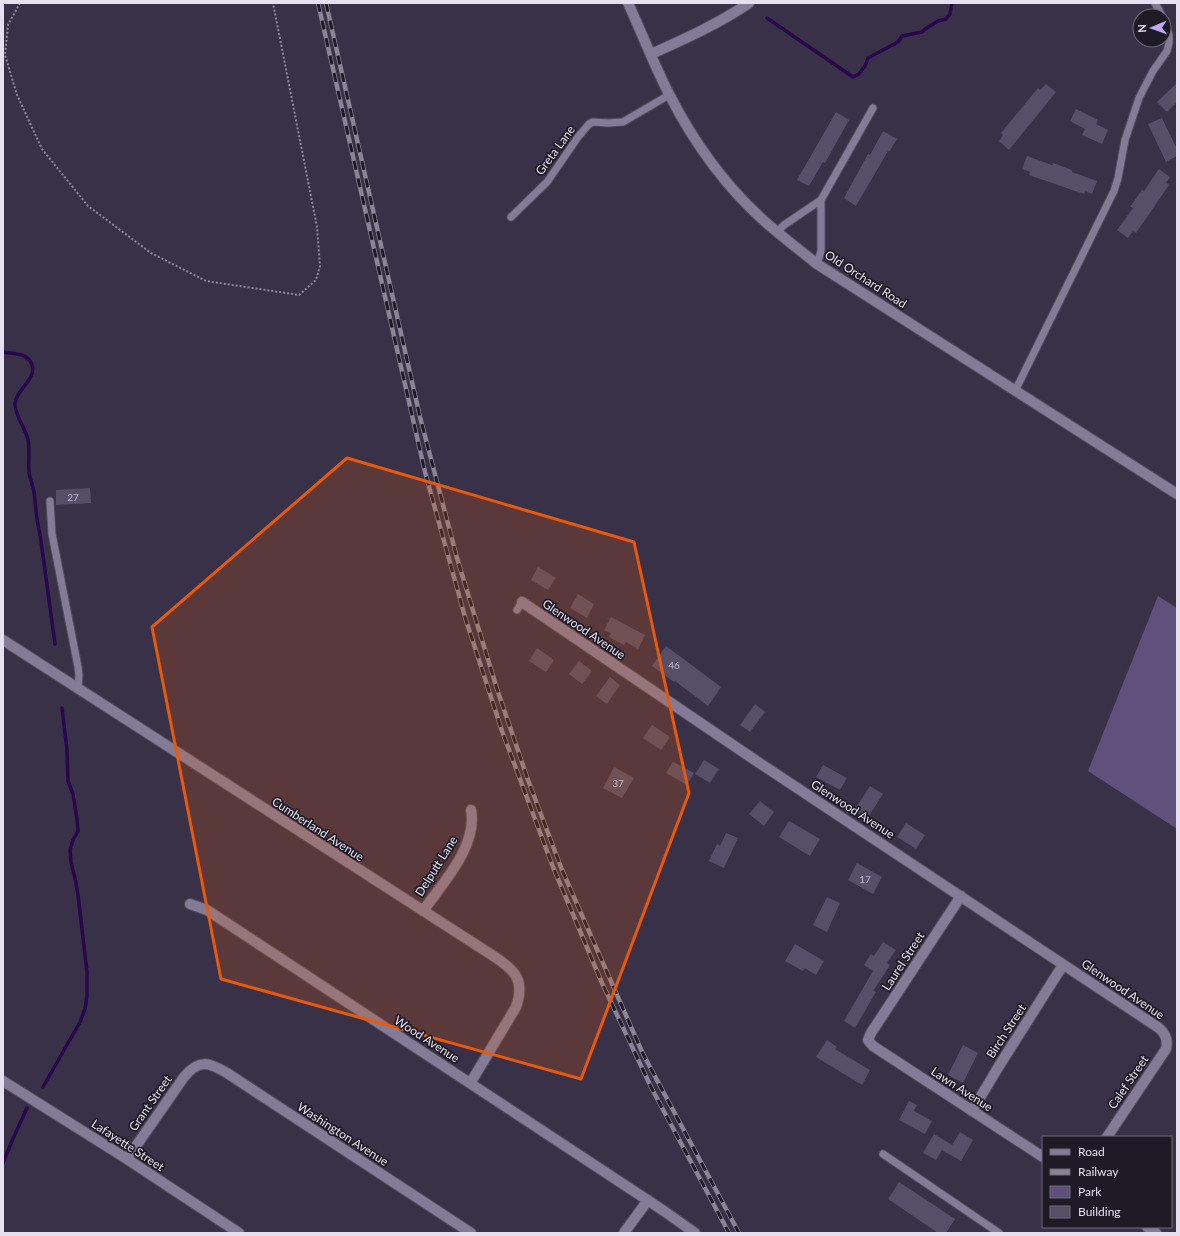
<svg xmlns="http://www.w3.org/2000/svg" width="1180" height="1236" viewBox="0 0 1180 1236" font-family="Lato,sans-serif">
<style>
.green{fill:#5f507c}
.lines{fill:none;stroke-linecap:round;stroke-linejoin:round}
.stream{stroke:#29074c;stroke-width:3.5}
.building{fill:#564f67}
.service-casing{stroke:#534d60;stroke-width:9}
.minor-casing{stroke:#534d60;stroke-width:12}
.tertiary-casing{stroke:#534d60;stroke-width:12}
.path{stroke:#908a9d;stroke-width:2;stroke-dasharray:2 2;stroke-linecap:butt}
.service{stroke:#847c96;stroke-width:7}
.minor{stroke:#847c96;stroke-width:10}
.tertiary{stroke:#847c96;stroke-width:10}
.rail-casing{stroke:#8b8497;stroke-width:4.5}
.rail{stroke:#1f1b26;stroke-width:3;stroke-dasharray:9;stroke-linecap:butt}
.marked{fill:#e8590c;fill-opacity:0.2;stroke:#e8590c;stroke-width:3;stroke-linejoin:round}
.labels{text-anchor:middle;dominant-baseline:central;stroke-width:3.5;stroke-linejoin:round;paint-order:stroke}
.number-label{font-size:10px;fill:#c1bccd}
.street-label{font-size:12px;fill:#e5e0ef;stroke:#1f1b26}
</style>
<rect width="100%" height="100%" fill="#393148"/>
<path class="green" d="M 1158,596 L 1177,608 L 1177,829 L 1088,771 Z"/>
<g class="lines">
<path class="stream" d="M 767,18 L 853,77 L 859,74 L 865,66 L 868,58 L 898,42 L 902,36 L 922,32 L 925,29 L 938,21 L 946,19 L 950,14 L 952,3
M 3,352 C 14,354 27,352 32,365 C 37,379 16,390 15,403 C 14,414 26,429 28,440 C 30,449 28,462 29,471 C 29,478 33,484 34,492 C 36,506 36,520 40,534 L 55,644
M 43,1087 L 80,1022 L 85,1009 L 87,995 L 87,972 L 78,895 L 75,878 L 71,862 L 70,850 L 73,840 L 78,831 L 77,819 L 73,794 L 68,781 L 67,750 L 62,708
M 3,1163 L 12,1141 L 27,1108"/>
</g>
<path class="building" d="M 1177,83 L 1177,102 L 1167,112 L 1157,102 Z
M 1046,84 L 1056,92 L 1009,150 L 999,141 L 1003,135 L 1001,133 L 1038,88 L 1040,90 Z
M 1076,109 L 1098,120 L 1096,124 L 1108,130 L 1102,144 L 1082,135 L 1085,129 L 1070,121 Z
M 836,112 L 849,120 L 825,163 L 823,162 L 809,186 L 797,180 Z
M 1162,118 L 1177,149 L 1177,156 L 1166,162 L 1148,124 Z
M 883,131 L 897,139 L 889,152 L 888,151 L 856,206 L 844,198 L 868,154 L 870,155 Z
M 1027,156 L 1052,165 L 1053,163 L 1072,170 L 1072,172 L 1097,181 L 1092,194 L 1085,191 L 1084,194 L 1029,175 L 1030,172 L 1022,169 Z
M 1159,169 L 1170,177 L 1166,183 L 1169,185 L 1136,233 L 1133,231 L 1128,238 L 1117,230 L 1133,208 L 1130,207 L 1142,190 L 1144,191 Z
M 90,488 L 91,503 L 56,505 L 56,490 Z
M 538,567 L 556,578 L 548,590 L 531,580 Z
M 578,594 L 594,604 L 587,618 L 570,608 Z
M 611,617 L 645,635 L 638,649 L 626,642 L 624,645 L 609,637 L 611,633 L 604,630 Z
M 666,646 L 721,687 L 708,706 L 675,681 L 674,682 L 652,666 Z
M 537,648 L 554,660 L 546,672 L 529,661 Z
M 579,661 L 592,671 L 582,684 L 569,674 Z
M 610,677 L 620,685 L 607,704 L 596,696 Z
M 755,704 L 765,712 L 750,732 L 740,725 Z
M 652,725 L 670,737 L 661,750 L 643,738 Z
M 704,760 L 719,769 L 710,783 L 695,774 Z
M 673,762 L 694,773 L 687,785 L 666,773 Z
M 823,765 L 847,778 L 840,790 L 816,777 Z
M 614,767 L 634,778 L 622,798 L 603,788 Z
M 870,786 L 883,794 L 867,819 L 854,811 Z
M 760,801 L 774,812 L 764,826 L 749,814 Z
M 789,821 L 820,839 L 810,856 L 779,837 Z
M 906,823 L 925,835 L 916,849 L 897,837 Z
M 726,833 L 738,838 L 724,868 L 709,861 L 717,844 L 720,846 Z
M 857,863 L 882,877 L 873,894 L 848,880 Z
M 827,897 L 840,903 L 827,932 L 813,925 Z
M 883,942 L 896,950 L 887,963 L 890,965 L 873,991 L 876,992 L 855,1028 L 844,1021 L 873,971 L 864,965 L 871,954 L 874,956 Z
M 795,944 L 824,961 L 816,975 L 805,968 L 803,971 L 785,961 Z
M 827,1040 L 837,1047 L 835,1049 L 870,1070 L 862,1085 L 816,1057 Z
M 963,1045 L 978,1053 L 963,1083 L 948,1075 Z
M 909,1101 L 917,1105 L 914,1111 L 932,1121 L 925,1134 L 899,1120 Z
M 960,1132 L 973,1140 L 961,1161 L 942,1150 L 936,1160 L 923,1153 L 934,1134 L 952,1145 Z
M 899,1182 L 955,1219 L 946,1233 L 938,1233 L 888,1199 Z"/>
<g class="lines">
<g class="service-casing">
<path id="service" d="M 1155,3 L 1162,16
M 511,217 L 547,182 L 578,137 L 589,124 L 593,122 L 608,123 L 623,122 L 669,95
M 777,232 L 784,225 L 821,200
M 817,264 L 821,251 L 821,200 L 873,108
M 1015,391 L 1114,191 L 1118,178 L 1125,140 L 1139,98 L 1153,71 L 1167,51 L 1169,43 L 1169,35 L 1164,21
M 50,501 L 52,534 L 78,667 L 79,675 L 78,689
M 517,610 L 522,602
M 883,1154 L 999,1233"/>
</g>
<g class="minor-casing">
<path id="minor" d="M 651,54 C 685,39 718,24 749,3
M 522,602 L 752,758 L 1159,1028 C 1166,1034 1168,1041 1166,1049 L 1107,1137
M 3,640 L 495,957 C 516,971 525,981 516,1007 L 471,1082
M 961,896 L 871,1033 L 868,1040 L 873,1046 L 1043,1157
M 190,904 L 207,910 L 664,1211 L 695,1233
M 423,911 C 442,884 478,846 471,810
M 3,1081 L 127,1159 L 239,1233
M 972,1111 L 999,1066 L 1063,965
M 127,1159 L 184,1077 C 199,1059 208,1062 227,1073 L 471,1233
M 1147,1227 L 1156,1233
M 624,1233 L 648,1200"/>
</g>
<g class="tertiary-casing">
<path id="tertiary" d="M 628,3 C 642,33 654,65 669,94 C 694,143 728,190 770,226 C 785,239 801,251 817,264 L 1177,494"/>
</g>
<path class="path" d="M 20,3 L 8,25 L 5,55 L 17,95 L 42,149 L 88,206 L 151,253 L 206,281 L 299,295 L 316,280 L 320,266 L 317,227 L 273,3"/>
<use href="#service" class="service"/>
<use href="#minor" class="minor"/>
<use href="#tertiary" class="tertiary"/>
<g class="rail-casing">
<path id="rail" d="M 318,3 L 425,472 L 465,617 L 502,731 L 553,867 L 602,983 L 652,1089 L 729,1233
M 326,3 L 420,417 L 457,558 L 497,689 L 528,780 L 562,870 L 643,1054 L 739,1233"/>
</g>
<use href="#rail" class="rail"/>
</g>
<path class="marked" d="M 347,458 L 634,542 L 689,793 L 581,1079 L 221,979 L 152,627 Z"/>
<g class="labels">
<g class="number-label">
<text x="73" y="497">27</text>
<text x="674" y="665">46</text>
<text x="618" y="783">37</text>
<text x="865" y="879">17</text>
</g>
<g class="street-label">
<text transform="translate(555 150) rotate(-54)">Greta Lane</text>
<text transform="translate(866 279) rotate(33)">Old Orchard Road</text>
<text transform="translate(584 629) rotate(34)">Glenwood Avenue</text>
<text transform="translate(853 809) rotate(33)">Glenwood Avenue</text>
<text transform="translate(318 829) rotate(33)">Cumberland Avenue</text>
<text transform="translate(436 866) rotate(-58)">Delputt Lane</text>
<text transform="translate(903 961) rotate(-57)">Laurel Street</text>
<text transform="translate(1123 989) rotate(34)">Glenwood Avenue</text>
<text transform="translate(1006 1031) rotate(-57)">Birch Street</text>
<text transform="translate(427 1039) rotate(33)">Wood Avenue</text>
<text transform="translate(1128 1082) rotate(-56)">Calef Street</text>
<text transform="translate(962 1089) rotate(33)">Lawn Avenue</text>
<text transform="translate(150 1103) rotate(-55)">Grant Street</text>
<text transform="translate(343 1134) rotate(33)">Washington Avenue</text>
<text transform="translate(128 1145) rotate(33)">Lafayette Street</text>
</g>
</g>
<rect width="1180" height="1236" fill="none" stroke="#e5e0ef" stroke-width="8"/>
<rect x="1042" y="1136" width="130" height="92" fill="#1f1b26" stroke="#6e6a76"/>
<rect x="1050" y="1149" width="20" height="6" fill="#847c96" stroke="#6e6a76"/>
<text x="1078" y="1156" font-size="12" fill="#e5e0ef">Road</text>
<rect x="1050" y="1169" width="20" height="6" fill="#8b8497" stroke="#6e6a76"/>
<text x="1078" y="1176" font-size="12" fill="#e5e0ef">Railway</text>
<rect x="1050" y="1186" width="20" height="12" fill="#5f507c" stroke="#6e6a76"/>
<text x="1078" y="1196" font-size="12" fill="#e5e0ef">Park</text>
<rect x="1050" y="1206" width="20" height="12" fill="#564f67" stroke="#6e6a76"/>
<text x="1078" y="1216" font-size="12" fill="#e5e0ef">Building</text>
<g transform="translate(1152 28) rotate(268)"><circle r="19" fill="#1f1b26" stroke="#6e6a76"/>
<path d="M0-3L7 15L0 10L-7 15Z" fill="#c1a8f3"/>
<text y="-6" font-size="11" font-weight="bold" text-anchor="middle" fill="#e5e0ef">N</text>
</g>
</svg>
